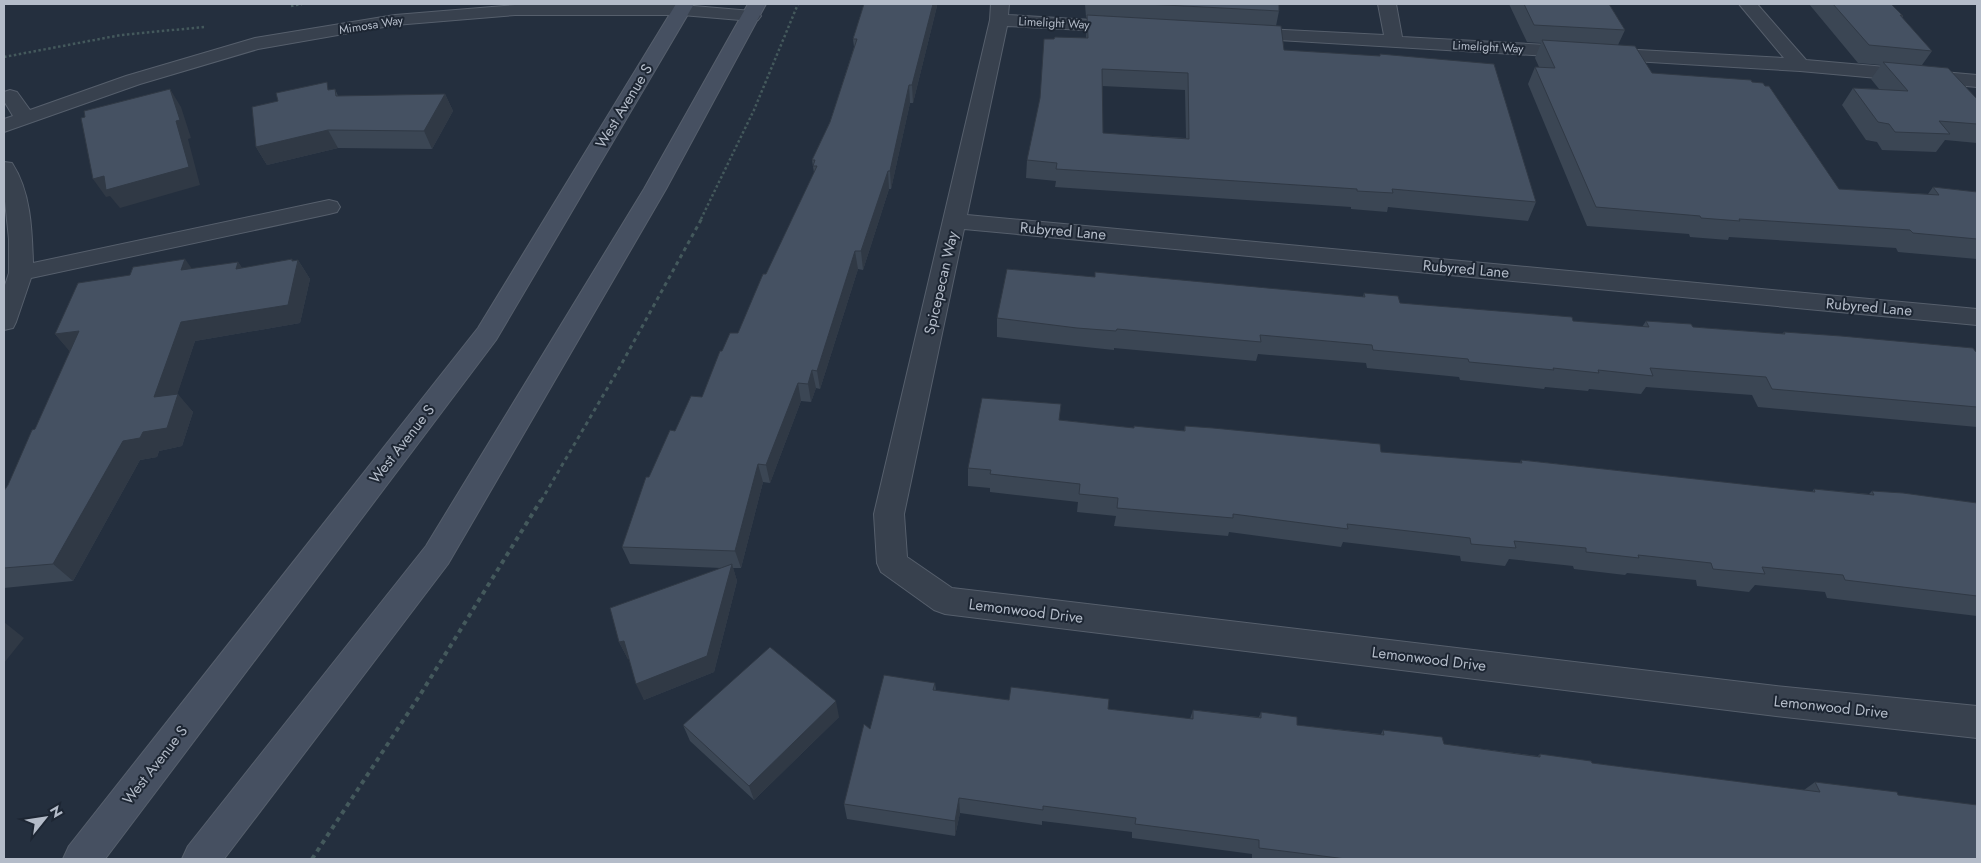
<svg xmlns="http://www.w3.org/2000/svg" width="1981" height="863" viewBox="0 0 1981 863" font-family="Jost,sans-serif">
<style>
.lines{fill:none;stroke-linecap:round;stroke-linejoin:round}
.street-casing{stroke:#565f6c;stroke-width:2}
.secondary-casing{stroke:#565f6c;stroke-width:2}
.path-far2{stroke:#44595c;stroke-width:2.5;stroke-dasharray:2.5 2.5;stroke-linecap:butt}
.path-far1{stroke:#44595c;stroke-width:3;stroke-dasharray:4 4;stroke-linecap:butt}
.path{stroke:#44595c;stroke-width:4;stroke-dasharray:4.5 4.5;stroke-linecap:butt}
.street{fill:#38414e;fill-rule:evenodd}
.secondary{fill:#465061;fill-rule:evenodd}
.wall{fill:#3b4654;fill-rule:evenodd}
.shaded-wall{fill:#303945}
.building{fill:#455162;stroke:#303945;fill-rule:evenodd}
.labels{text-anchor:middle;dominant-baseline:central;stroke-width:4;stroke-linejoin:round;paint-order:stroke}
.far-street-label{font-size:12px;fill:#b4bcc9;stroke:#1d2633}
.street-label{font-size:15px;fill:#b4bcc9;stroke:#1d2633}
</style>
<rect width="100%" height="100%" fill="#242f3e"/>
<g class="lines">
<g class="street-casing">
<path id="street" d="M 991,4 L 1009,4 L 1008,15 L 1125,22 L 1131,23 L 1134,27 L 1131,31 L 1125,32 L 1007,26 L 967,215 L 1977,309 L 1977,325 L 964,229 L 904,514 L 907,557 L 952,588 L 1776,686 L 1977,706 L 1977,738 L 1776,716 L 945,614 L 934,610 L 881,572 L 877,563 L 874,514 L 990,20 Z
M 1378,4 L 1396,4 L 1402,37 L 1784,58 L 1739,4 L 1757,4 L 1806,60 L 1977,75 L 1977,87 L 1800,71 L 1245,38 L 1239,37 L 1236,33 L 1239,29 L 1245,28 L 1384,35 Z
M 515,5 L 682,5 L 752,11 L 758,12 L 761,16 L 758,20 L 752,21 L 682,15 L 515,15 L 395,25 L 258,49 L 140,84 L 4,132 L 4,119 L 13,116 L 4,101 L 4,92 L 10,90 L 17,92 L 30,110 L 126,76 L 255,38 L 395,15 Z
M 4,162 L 12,163 C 31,192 32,230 33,263 L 329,200 L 337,202 L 340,207 L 337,212 L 329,214 L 31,278 L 16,322 L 13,328 L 4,330 L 4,288 L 9,273 L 9,239 L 4,192 Z"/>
</g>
<g class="secondary-casing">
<path id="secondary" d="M 676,4 L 694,4 L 496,340 L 105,859 L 63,859 L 69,846 L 478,328 Z
M 748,4 L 766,4 L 666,189 L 448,564 L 224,859 L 182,859 L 188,846 L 426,546 L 644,189 Z"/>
</g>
<path class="path-far2" d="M 291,6 L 302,4
M 4,57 L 121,35 L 204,27
M 701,219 L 754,110 L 798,4"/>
<path class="path-far1" d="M 541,501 L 621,365 L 702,218"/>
<path class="path" d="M 312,859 L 420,695 L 541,500"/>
<use href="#street" class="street"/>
<use href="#secondary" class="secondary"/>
</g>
<path class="wall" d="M 864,4 L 937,4 L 937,6 L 913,103 L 910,103 L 891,189 L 889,189 L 863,270 L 858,269 L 820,389 L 816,388 L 811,402 L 801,401 L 770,483 L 763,482 L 741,568 L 733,568 L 737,581 L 714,672 L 644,700 L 629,659 L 628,659 L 619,642 L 721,568 L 630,564 L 622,547 L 649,477 L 675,431 L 702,397 L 722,351 L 738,333 L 814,173 L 812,160 L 830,122 L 854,47 L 853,39 Z
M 1085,4 L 1279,4 L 1279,11 L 1276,26 L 1284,50 L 1380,56 L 1380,54 L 1536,202 L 1528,221 L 1388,207 L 1387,212 L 1351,209 L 1351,207 L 1055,187 L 1056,181 L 1026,178 L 1027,160 L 1086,38 L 1087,18 L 1086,17 ZM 1102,86 L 1185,90 L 1186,138 L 1103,133 Z
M 1509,4 L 1609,4 L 1625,30 L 1618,45 L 1652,73 L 1752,82 L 1839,189 L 1928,194 L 1933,187 L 1977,192 L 1977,259 L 1898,252 L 1896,248 L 1729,237 L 1728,240 L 1690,237 L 1689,234 L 1587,226 L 1528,84 L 1535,67 L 1539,67 L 1535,58 L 1541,43 L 1527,42 Z
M 1809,4 L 1891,4 L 1903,16 L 1902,18 L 1932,51 L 1922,65 L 1977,99 L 1977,143 L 1945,140 L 1936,152 L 1882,150 L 1877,142 L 1866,140 L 1842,105 L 1853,88 L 1879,89 L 1871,79 L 1881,65 L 1858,63 Z
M 335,89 L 338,96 L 445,94 L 453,111 L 432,149 L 338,148 L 267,165 L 256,147 L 331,90 Z
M 298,260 L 310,279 L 300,323 L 195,341 L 177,394 L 193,412 L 182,446 L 159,451 L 157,457 L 140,460 L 73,581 L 4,588 L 4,491 L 8,485 L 35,429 L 70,351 L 55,334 L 130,275 L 192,269 L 238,262 L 242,268 Z
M 1095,277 L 1363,297 L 1364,293 L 1400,303 L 1573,321 L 1642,327 L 1646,321 L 1693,327 L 1782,334 L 1784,332 L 1977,352 L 1977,427 L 1758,407 L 1752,395 L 1646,387 L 1641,394 L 1589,389 L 1588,391 L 1545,387 L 1544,389 L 1460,380 L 1459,377 L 1367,368 L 1366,363 L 1258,354 L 1256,361 L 1114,348 L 1114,350 L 1076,346 L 997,337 L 997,318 Z
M 1060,420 L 1134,428 L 1184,431 L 1185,426 L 1381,452 L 1520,463 L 1521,460 L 1812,492 L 1814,489 L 1869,494 L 1872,491 L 1977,503 L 1977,616 L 1827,598 L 1825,592 L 1755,585 L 1749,592 L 1697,586 L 1696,580 L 1627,573 L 1625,575 L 1574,569 L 1573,566 L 1509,559 L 1505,566 L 1461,561 L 1460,556 L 1343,542 L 1341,547 L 1229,532 L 1228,536 L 1114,526 L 1116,516 L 1077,512 L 1078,502 L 990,492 L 990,488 L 968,486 L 968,468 Z
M 935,683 L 936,691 L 1009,700 L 1108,709 L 1190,719 L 1193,710 L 1259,717 L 1261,712 L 1297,725 L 1381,734 L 1383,730 L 1444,744 L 1538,756 L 1540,754 L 1592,763 L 1804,790 L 1815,782 L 1898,795 L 1977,859 L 1252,859 L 1252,854 L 1132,838 L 1132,832 L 1042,821 L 1042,825 L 960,813 L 955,836 L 847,819 L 844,804 L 870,729 Z
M 839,717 L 754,800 L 690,741 L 683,725 Z"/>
<path class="shaded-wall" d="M 933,4 L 937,4 L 937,6 L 913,103 L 912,85 Z
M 909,85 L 910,103 L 891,189 L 890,171 Z
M 170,89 L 181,107 L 191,138 L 188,139 L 200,185 L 120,208 L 110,196 L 106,197 L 93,179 L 176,121 Z
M 445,94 L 453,111 L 432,149 L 424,131 Z
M 328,130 L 338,148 L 267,165 L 256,147 Z
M 888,171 L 889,189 L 863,270 L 861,251 Z
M 855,251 L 858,269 L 820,389 L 817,371 Z
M 185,259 L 198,277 L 181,270 Z
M 292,259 L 297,267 L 298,260 L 310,279 L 300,323 L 195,341 L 170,416 L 154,397 L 181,322 L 292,261 Z
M 238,262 L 250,280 L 236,269 Z
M 79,331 L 71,353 L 55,334 Z
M 812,370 L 816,388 L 811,402 L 808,384 Z
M 798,383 L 801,401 L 770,483 L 766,465 Z
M 178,394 L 193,412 L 182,446 L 159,451 L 157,457 L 140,460 L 73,581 L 53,564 L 123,441 L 143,432 Z
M 758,464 L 763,482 L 741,568 L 735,551 Z
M 732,564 L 737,581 L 714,672 L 644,700 L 636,684 Z
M 4,622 L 24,638 L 4,663 Z
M 624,641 L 632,658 L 628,659 L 619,642 Z
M 836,701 L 839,717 L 754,800 L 749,786 Z
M 959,798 L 960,813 L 955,836 L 955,821 Z"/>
<path class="building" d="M 864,4 L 933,4 L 912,85 L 909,85 L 890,171 L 888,171 L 861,251 L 855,251 L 817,371 L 812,370 L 808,384 L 798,383 L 766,465 L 758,464 L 735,551 L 622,547 L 646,477 L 649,477 L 670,430 L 675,431 L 691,396 L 702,397 L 720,351 L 722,351 L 730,333 L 738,333 L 763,274 L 766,274 L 817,166 L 813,166 L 815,160 L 812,160 L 830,122 L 857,39 L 853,39 Z
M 1146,4 L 1279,4 L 1279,11 Z
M 1524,4 L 1609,4 L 1625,30 L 1534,25 Z
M 1833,4 L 1891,4 L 1903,16 L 1900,15 L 1932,51 L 1869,45 Z
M 1087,15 L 1281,26 L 1284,50 L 1380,56 L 1380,54 L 1494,64 L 1536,202 L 1392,189 L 1393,193 L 1357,191 L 1357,189 L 1056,169 L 1057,163 L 1027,160 L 1040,98 L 1044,39 L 1054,39 L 1055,37 L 1088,38 ZM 1102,69 L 1188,73 L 1189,139 L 1103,133 Z
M 1542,40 L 1635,46 L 1652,73 L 1751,80 L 1752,82 L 1763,83 L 1765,86 L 1769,86 L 1839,189 L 1939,195 L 1933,187 L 1977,192 L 1977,239 L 1913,233 L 1910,230 L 1739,219 L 1740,221 L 1701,218 L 1700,216 L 1596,207 L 1535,67 L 1555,68 Z
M 1883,62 L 1948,68 L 1977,99 L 1977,124 L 1939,121 L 1950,134 L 1895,132 L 1889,124 L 1878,122 L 1853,88 L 1908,91 Z
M 327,82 L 328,90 L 335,89 L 336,96 L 445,94 L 424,131 L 328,130 L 256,147 L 252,107 L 278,101 L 276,93 Z
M 170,89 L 180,120 L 176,121 L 189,167 L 106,190 L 104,176 L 93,179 L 81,118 L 85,117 L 84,111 Z
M 185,259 L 181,270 L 238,262 L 236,269 L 292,259 L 292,261 L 298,260 L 288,305 L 181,322 L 154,397 L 178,394 L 167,428 L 143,432 L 140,438 L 123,441 L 53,564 L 4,568 L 4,491 L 8,485 L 32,430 L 35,429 L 79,331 L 55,334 L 78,283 L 130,275 L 133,267 Z
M 1007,269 L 1095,277 L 1095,272 L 1365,297 L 1364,293 L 1398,296 L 1400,303 L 1572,317 L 1573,321 L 1649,327 L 1646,321 L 1691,324 L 1693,327 L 1785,334 L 1784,332 L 1841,336 L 1973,348 L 1976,352 L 1977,352 L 1977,407 L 1772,389 L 1766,377 L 1650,368 L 1653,376 L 1598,370 L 1599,373 L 1553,368 L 1554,370 L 1469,362 L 1468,359 L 1373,350 L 1372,345 L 1260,335 L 1261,342 L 1117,329 L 1116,331 L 1077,328 L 997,318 Z
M 982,398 L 1061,404 L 1059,420 L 1134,428 L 1134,426 L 1185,431 L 1185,426 L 1213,428 L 1380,444 L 1381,452 L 1522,463 L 1521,460 L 1815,492 L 1814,489 L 1874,495 L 1872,491 L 1903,493 L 1977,503 L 1977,596 L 1845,580 L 1843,575 L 1762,567 L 1765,574 L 1713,569 L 1711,563 L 1638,555 L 1639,558 L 1586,552 L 1586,548 L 1514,541 L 1516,548 L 1471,544 L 1470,538 L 1347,524 L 1348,529 L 1233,514 L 1233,518 L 1117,508 L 1118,498 L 1079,494 L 1080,484 L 990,474 L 991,470 L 968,468 Z
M 732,564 L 707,656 L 636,684 L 624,641 L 619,642 L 610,608 Z
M 770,647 L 836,701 L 749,786 L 683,725 Z
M 884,675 L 935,683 L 933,690 L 1009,700 L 1011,687 L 1109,699 L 1108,709 L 1193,719 L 1193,710 L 1261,718 L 1261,712 L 1297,717 L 1297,725 L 1384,735 L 1383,730 L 1442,737 L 1444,744 L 1540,757 L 1540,754 L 1591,761 L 1592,763 L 1820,792 L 1815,782 L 1897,792 L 1898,795 L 1977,805 L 1977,859 L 1346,859 L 1259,848 L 1259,840 L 1135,824 L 1136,818 L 1043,806 L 1043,810 L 959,798 L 955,821 L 844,804 L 864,724 L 870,729 Z"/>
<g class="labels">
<g class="far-street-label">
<text transform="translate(1054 23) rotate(3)">Limelight Way</text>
<text transform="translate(371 25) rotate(-9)">Mimosa Way</text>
<text transform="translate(1488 47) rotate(3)">Limelight Way</text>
</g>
<g class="street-label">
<text transform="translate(624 106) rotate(-59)">West Avenue S</text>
<text transform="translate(1063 231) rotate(5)">Rubyred Lane</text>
<text transform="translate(1466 269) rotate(5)">Rubyred Lane</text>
<text transform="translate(941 283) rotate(-77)">Spicepecan Way</text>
<text transform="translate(1869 307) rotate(5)">Rubyred Lane</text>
<text transform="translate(402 444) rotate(-52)">West Avenue S</text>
<text transform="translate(1026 611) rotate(7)">Lemonwood Drive</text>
<text transform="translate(1429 659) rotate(7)">Lemonwood Drive</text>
<text transform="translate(1831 707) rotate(6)">Lemonwood Drive</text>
<text transform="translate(155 765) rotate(-52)">West Avenue S</text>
</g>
</g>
<rect width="1981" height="863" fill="none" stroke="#b4bcc9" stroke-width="10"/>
<g transform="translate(45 818) rotate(60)" stroke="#1d2633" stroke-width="4" paint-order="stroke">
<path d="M0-4L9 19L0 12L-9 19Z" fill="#b4bcc9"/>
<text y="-8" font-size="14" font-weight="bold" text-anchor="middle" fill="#b4bcc9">N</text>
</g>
</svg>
